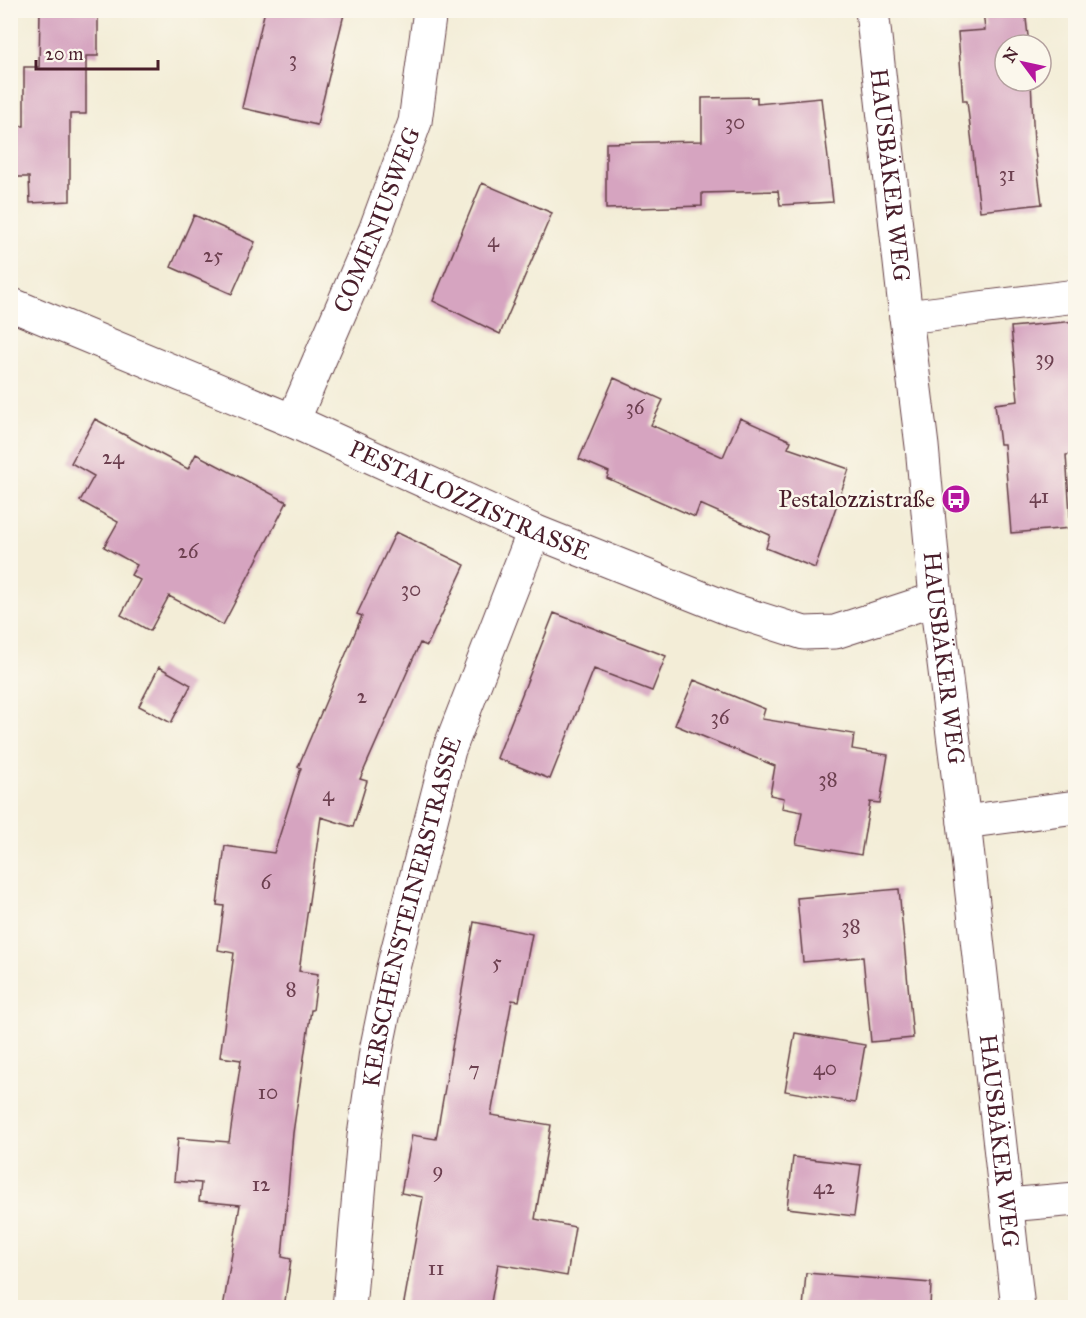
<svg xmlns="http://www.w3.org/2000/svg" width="1086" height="1318" viewBox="0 0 1086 1318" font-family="'IM FELL Great Primer',serif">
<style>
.building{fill:#d6a4c0}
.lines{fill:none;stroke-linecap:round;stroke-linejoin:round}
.minor-casing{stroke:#633e45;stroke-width:35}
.minor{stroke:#fff;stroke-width:33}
.labels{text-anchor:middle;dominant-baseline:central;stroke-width:5;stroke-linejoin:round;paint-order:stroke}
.number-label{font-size:21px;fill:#6d4050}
.street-label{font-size:24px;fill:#4a1f2b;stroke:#fbf7ec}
.poi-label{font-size:24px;fill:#4a1f2b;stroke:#fbf7ec;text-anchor:end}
</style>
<rect width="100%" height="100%" fill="#fbf7ec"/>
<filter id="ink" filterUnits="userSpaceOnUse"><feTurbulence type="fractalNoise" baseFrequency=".0167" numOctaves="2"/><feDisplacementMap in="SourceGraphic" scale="12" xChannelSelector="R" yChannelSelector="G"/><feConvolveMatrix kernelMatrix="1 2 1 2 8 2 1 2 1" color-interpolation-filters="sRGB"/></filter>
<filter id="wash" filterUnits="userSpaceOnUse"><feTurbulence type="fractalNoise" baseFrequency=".008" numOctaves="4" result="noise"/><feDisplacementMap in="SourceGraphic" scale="24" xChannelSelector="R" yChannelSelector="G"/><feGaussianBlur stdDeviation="1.35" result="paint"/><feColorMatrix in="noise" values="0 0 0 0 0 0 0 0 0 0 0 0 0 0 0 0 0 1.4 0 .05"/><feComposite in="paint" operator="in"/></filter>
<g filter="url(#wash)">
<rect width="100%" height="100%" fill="#f3edd7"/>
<g id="blocks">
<path class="building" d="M 40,10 L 98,10 L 98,56 L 86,56 L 86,114 L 70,114 L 70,201 L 30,203 L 29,177 L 10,177 L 10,126 L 24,126 L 24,67 L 39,67 Z
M 265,10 L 345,10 L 317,125 L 242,108 Z
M 983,10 L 1025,10 L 1029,45 L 1005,45 L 1005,81 L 1031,81 L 1034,143 L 1042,204 L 980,211 L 967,101 L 963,101 L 958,32 L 985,30 Z
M 757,97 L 757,104 L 821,98 L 833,202 L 780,205 L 778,191 L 702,193 L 702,206 L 606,209 L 606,143 L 702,141 L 702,98 Z
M 482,183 L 552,213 L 500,334 L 433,301 Z
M 194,215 L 255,242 L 232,294 L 171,267 Z
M 1076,321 L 1076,453 L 1066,455 L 1071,528 L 1011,533 L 1004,444 L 1000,444 L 995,404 L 1018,401 L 1011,327 Z
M 614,378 L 663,400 L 651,425 L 723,457 L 740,418 L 791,441 L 788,448 L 849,469 L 815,568 L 766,548 L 770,535 L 700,504 L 695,517 L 607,478 L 609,472 L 579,459 Z
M 95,419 L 188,469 L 196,454 L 287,502 L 223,625 L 169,596 L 150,631 L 121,615 L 140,580 L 131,575 L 137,565 L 104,547 L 118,522 L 80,501 L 94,476 L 71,463 Z
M 396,532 L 465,565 L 427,646 L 420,643 L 360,779 L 367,781 L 353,827 L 321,817 L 299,971 L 318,974 L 313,1010 L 311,1010 L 293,1133 L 282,1257 L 291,1259 L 284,1308 L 223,1308 L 240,1205 L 199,1201 L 201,1183 L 174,1181 L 178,1138 L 229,1142 L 241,1060 L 220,1057 L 234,953 L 218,950 L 224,906 L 217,905 L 225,846 L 274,853 L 301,768 L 298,767 L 362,616 L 357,614 Z
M 554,613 L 666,656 L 652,691 L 594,669 L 550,779 L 497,758 Z
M 159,667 L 191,685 L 171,723 L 139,706 Z
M 694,680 L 765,709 L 762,719 L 854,734 L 852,749 L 888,755 L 880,803 L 870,802 L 861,855 L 796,844 L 802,812 L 782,808 L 784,798 L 770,795 L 775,766 L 675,725 Z
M 899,889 L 913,1038 L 871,1042 L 863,957 L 803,962 L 797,898 Z
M 474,922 L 532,934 L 519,1001 L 512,1000 L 491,1115 L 551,1125 L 535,1219 L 575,1227 L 567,1276 L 498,1264 L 490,1308 L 403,1308 L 423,1197 L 401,1193 L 412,1135 L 436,1139 Z
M 795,1033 L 865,1045 L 855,1103 L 785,1091 Z
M 793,1157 L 861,1165 L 854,1216 L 787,1208 Z
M 806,1273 L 931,1283 L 930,1308 L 803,1308 Z"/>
</g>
</g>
<g filter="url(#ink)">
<use href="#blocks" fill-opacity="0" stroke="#633e45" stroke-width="1.5"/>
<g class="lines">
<g class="minor-casing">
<g id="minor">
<path id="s1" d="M 872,10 L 906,317 L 922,446 L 936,599 L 964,822 L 1018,1308"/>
<path id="s2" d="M 10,304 L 293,421 L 534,531 L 732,610 L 804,633 L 835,632 L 936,599"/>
<path d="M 906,317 L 1076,296"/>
<path id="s3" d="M 293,421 L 375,231 L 415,122 L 430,10"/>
<path d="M 964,822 L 1076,807"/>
<path d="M 1007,1205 L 1076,1199"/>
<path id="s4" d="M 349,1308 L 364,1136 L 376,1051 L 393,968 L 449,750 L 534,531"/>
</g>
</g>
<use href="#minor" class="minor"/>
</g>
</g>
<defs>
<g id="bus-disc" transform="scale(1.5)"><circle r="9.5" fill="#b5179e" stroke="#fbf7ec"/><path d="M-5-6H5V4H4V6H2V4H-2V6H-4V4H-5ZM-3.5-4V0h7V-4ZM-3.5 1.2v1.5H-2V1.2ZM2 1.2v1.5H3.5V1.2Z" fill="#fff"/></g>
</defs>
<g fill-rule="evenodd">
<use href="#bus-disc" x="956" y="499"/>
</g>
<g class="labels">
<g class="number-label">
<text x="293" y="59">3</text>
<text x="735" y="122">30</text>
<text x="1007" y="174">31</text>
<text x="493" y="240">4</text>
<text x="213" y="255">25</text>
<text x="1045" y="358">39</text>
<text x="635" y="407">36</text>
<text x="113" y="457">24</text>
<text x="1039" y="496">41</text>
<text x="188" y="551">26</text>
<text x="411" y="589">30</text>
<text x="362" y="696">2</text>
<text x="720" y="717">36</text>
<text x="828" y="779">38</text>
<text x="328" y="794">4</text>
<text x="266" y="882">6</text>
<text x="851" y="926">38</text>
<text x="497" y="962">5</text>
<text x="291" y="989">8</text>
<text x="825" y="1068">40</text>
<text x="474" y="1069">7</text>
<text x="268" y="1092">10</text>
<text x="438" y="1170">9</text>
<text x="261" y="1184">12</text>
<text x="824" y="1187">42</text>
<text x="436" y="1268">11</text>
</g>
<g class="street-label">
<text stroke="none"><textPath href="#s1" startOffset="166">HAUSBÄKER WEG</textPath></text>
<text stroke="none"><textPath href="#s3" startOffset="218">COMENIUSWEG</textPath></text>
<text stroke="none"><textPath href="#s2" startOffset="500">PESTALOZZISTRASSE</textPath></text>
<text stroke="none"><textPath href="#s1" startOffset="652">HAUSBÄKER WEG</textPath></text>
<text stroke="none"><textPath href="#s4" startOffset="402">KERSCHENSTEINERSTRASSE</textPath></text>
<text stroke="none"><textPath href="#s1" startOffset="1138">HAUSBÄKER WEG</textPath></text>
</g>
<g class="poi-label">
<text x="935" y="499">Pestalozzistraße</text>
</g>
</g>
<rect width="1086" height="1318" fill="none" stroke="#fbf7ec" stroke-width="36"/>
<g transform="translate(1023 63) rotate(303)"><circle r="28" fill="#fbf7ec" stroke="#b4a19f" stroke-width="1.5"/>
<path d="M0-4.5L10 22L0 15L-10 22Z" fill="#b5179e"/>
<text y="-9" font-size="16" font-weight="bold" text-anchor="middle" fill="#4a1f2b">N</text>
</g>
<path d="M36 60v9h122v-9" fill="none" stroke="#4a1f2b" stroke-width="3"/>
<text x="45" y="60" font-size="18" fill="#4a1f2b" stroke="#fbf7ec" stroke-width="4.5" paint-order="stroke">20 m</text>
</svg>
